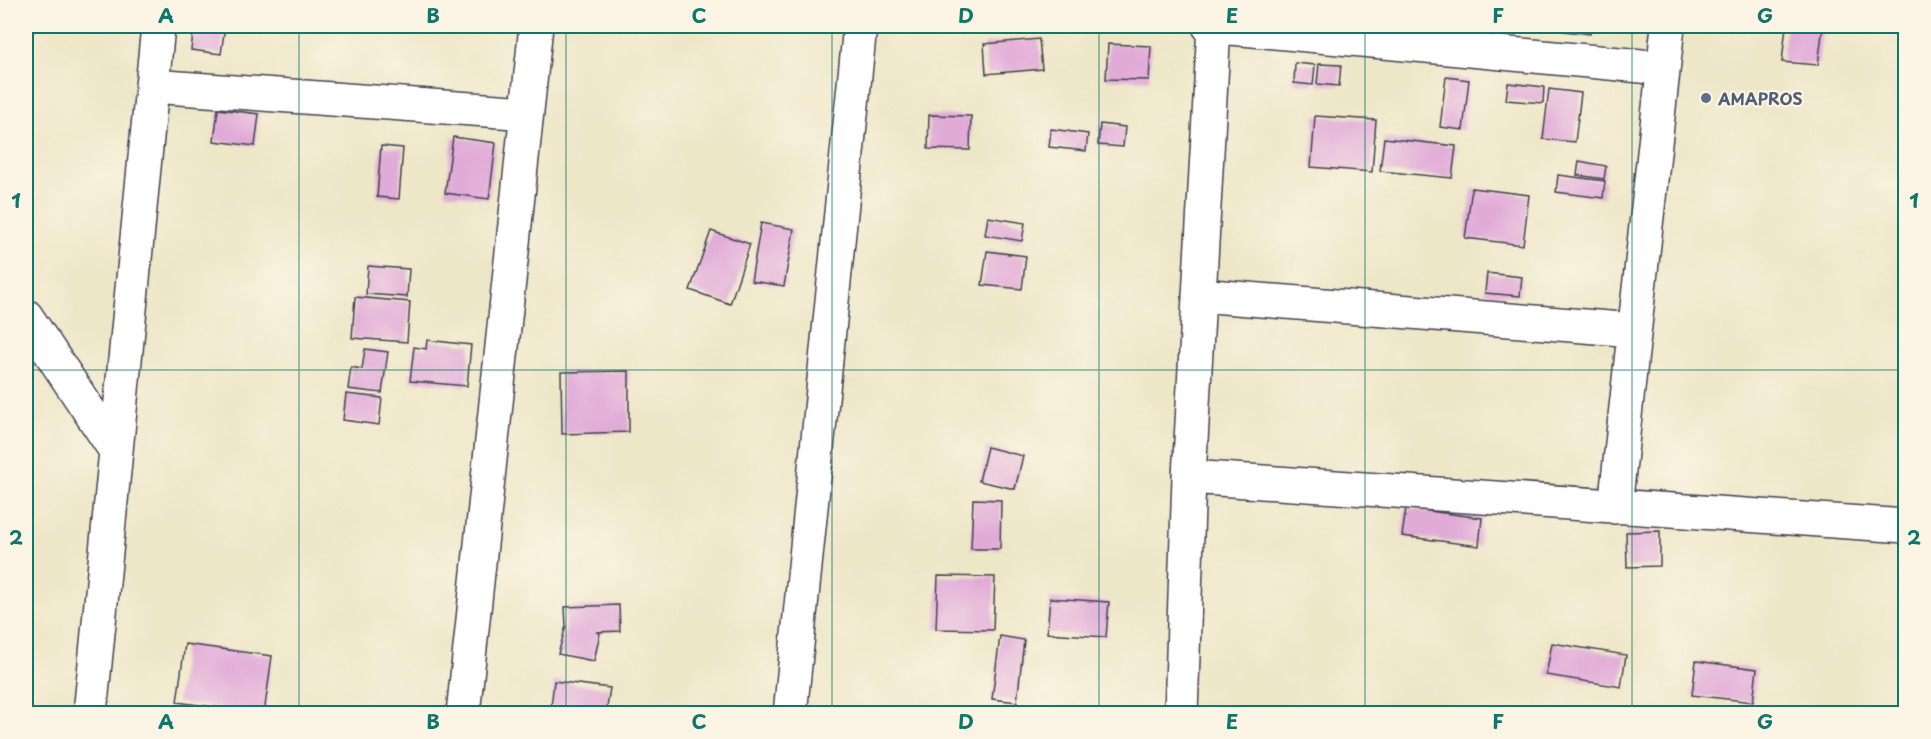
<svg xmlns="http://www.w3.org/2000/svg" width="1931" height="739" viewBox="0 0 1931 739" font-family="'Playpen Sans',sans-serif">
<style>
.building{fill:#e1abd8}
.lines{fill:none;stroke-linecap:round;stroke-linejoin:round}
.minor-casing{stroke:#403f50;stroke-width:36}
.minor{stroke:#fff;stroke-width:33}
.grid{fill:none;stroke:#0f766e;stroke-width:1.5;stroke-opacity:0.55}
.service-dot{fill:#5c6f8a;stroke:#fcf5e5;stroke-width:2}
.labels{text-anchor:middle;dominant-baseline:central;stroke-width:4.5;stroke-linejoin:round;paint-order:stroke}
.service-label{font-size:16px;font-weight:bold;fill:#4e5e75;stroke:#fcf5e5;text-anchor:start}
.neatline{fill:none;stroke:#0f766e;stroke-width:2}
.grid-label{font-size:20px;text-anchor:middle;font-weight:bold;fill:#0f766e}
</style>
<rect width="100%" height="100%" fill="#fcf5e5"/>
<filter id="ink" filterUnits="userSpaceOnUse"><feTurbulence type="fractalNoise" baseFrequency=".0167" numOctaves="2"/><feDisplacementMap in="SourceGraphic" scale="12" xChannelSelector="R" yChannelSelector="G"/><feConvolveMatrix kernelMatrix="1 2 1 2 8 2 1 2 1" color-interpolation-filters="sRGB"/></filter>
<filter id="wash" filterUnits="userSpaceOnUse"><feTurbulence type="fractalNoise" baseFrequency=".008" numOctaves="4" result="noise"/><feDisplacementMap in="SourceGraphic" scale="24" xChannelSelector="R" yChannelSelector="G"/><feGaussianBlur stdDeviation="1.35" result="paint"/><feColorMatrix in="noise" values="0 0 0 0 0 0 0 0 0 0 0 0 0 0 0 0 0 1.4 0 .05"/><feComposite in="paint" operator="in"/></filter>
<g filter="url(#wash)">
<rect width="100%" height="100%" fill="#ede6c7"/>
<g id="blocks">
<path class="building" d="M 26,26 L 42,26 L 26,36 Z
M 194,26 L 225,26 L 221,54 L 191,50 Z
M 1565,26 L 1591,26 L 1590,34 L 1564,31 Z
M 1786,26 L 1823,26 L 1818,65 L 1782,62 Z
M 1039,39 L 1042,69 L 986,74 L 984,44 Z
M 1108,44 L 1151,46 L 1149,80 L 1106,79 Z
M 1295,63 L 1315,65 L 1313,85 L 1294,83 Z
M 1319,64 L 1341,65 L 1339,86 L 1317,84 Z
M 1446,77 L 1469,80 L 1463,130 L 1440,127 Z
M 1508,83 L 1544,87 L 1543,103 L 1506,100 Z
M 1549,89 L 1581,93 L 1575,142 L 1543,139 Z
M 218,109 L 259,114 L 255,146 L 214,141 Z
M 929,115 L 971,116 L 970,150 L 928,149 Z
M 1315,116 L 1376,120 L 1372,172 L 1311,167 Z
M 1100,124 L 1125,127 L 1123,147 L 1098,145 Z
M 1051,129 L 1088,134 L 1086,151 L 1049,147 Z
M 453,137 L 496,143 L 489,199 L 445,193 Z
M 1384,138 L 1456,146 L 1452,178 L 1380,171 Z
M 381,146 L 403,148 L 399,199 L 377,197 Z
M 1579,161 L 1606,166 L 1604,179 L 1577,175 Z
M 1558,175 L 1605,181 L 1603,198 L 1556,192 Z
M 1472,188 L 1529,195 L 1523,245 L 1465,238 Z
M 988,217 L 1025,223 L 1022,241 L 985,235 Z
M 761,223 L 794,229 L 784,286 L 751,281 Z
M 711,231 L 750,244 L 730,304 L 690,290 Z
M 987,251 L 1026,256 L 1022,289 L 982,285 Z
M 368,266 L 409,269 L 407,297 L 366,294 Z
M 1487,273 L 1522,277 L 1520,296 L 1485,293 Z
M 355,297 L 410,302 L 407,342 L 352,338 Z
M 427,340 L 471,345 L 467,386 L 410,381 L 414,347 L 426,349 Z
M 365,349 L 388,352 L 382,393 L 348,389 L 351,367 L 362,369 Z
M 629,371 L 629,432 L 562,434 L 561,372 Z
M 346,394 L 382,398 L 379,425 L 343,420 Z
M 987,447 L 1023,456 L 1015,489 L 979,481 Z
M 973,499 L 1001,500 L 1000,549 L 971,549 Z
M 1406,508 L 1482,518 L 1479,546 L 1402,536 Z
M 1660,531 L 1660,566 L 1627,567 L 1626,532 Z
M 938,576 L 995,577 L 993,630 L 936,629 Z
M 1050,598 L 1109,602 L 1106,637 L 1047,633 Z
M 619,605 L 620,631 L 596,632 L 600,633 L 594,661 L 558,654 L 566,626 L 565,607 Z
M 1000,636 L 1024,640 L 1017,702 L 992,699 Z
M 1552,643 L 1626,655 L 1621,687 L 1546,675 Z
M 185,644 L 272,656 L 264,714 L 177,702 Z
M 1696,661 L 1757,669 L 1753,702 L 1692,695 Z
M 554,681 L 610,688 L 606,714 L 551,707 Z"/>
</g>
</g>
<g filter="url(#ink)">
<use href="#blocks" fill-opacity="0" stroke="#403f50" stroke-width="1.5"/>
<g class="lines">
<g class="minor-casing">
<path id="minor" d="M 1209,26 L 1663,68
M 152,86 L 527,113
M 1199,295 L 1634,330
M 26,316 L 116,451
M 1189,477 L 1906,526
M 1615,507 L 1668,26
M 90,714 L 158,26
M 463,714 L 536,26
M 790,714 L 860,26
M 1181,714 L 1189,477 L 1214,26"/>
</g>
<use href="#minor" class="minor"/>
</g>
</g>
<path class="grid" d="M 299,26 L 299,714M 566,26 L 566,714M 832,26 L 832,714M 1099,26 L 1099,714M 1365,26 L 1365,714M 1632,26 L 1632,714M 26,370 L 1906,370"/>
<circle class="service-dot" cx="1706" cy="98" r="6"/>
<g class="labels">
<g class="service-label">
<text x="1718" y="98">AMAPROS</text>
</g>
</g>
<rect width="1931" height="739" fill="none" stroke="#fcf5e5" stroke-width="66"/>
<rect x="33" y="33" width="1865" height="673" class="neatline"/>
<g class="grid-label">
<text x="166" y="23">A</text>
<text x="433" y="23">B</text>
<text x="699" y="23">C</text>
<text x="966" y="23">D</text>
<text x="1232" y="23">E</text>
<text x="1498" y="23">F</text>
<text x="1765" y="23">G</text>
<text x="16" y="208">1</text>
<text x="1914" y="208">1</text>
<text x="16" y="545">2</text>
<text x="1914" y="545">2</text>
<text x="166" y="729">A</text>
<text x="433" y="729">B</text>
<text x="699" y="729">C</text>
<text x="966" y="729">D</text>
<text x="1232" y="729">E</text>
<text x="1498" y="729">F</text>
<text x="1765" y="729">G</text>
</g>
</svg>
